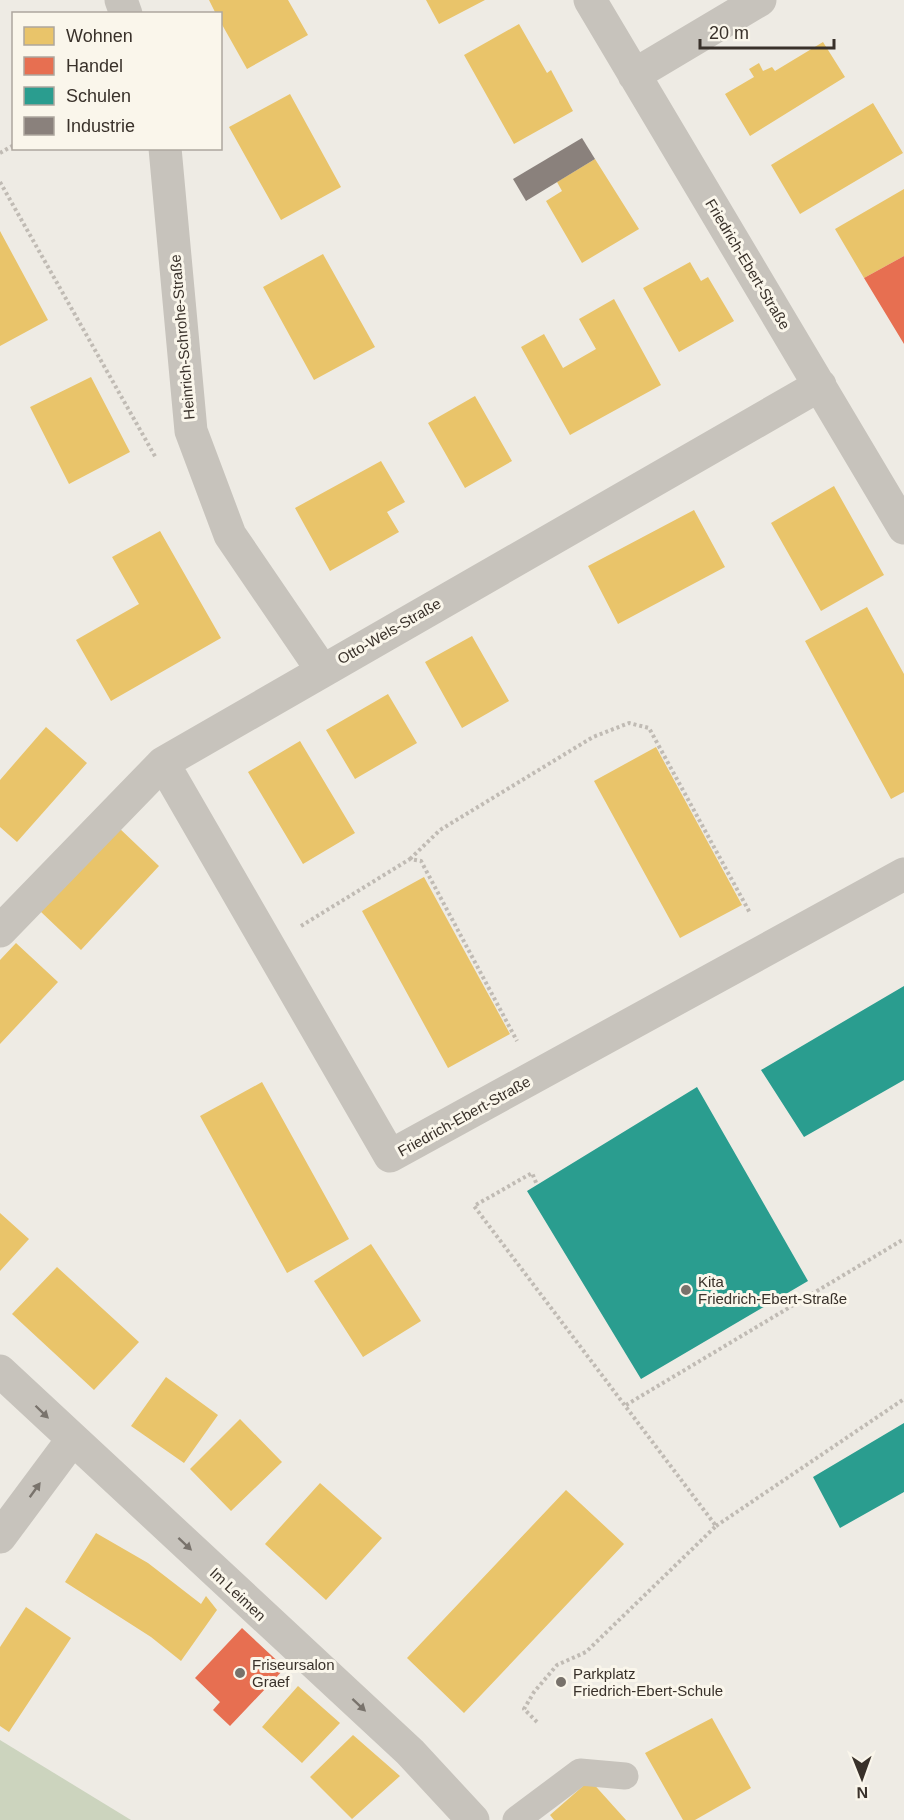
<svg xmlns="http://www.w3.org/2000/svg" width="904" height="1820" viewBox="0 0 904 1820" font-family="Arial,sans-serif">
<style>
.green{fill:#ccd4be}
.homes{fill:#e9c46a}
.shops{fill:#e76f51}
.schools{fill:#2a9d8f}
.industry{fill:#8a817c}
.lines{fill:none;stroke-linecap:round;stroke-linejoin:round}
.path{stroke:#c0bbb4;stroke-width:4;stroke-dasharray:3 3;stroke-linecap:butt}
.service{stroke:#c7c3bc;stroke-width:27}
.minor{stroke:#c7c3bc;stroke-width:33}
.oneway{fill:#79736c}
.poi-dot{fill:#78726b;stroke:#faf6eb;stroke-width:2}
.labels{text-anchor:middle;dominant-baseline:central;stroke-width:6;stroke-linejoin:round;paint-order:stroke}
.street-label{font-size:15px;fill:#39312a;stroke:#faf6eb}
.poi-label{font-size:15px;fill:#39312a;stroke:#faf6eb;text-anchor:start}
</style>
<rect width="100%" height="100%" fill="#eeebe4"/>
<path class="green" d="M 0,1740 L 131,1820 L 0,1820 Z"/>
<path class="homes" d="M 209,0 L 288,0 L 308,35 L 247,69 L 220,21 L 220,14 L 216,14 Z
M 426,0 L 485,0 L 439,24 Z
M 519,24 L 547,73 L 551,70 L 573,111 L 514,144 L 464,55 Z
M 823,42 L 845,77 L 750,136 L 725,94 L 754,77 L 749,69 L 759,63 L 763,71 L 772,67 L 775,71 Z
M 290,94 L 341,187 L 281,220 L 229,127 Z
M 873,103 L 903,153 L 800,214 L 771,165 Z
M 595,159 L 639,229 L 582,263 L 546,201 L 562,191 L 557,182 Z
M 904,189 L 904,256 L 864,278 L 835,229 Z
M 0,231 L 48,320 L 0,346 Z
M 323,254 L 375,347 L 314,380 L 263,287 Z
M 690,262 L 701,281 L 708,277 L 734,321 L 679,352 L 643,288 Z
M 614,299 L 661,385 L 570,435 L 521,347 L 544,334 L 563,368 L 596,349 L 579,319 Z
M 91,377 L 130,452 L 69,484 L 30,407 Z
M 475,396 L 512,461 L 465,488 L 428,423 Z
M 381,461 L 405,502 L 387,512 L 399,532 L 330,571 L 295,508 Z
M 834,486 L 884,575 L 821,611 L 771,523 Z
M 694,510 L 725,567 L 618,624 L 588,566 Z
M 160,531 L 221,638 L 111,701 L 76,640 L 139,604 L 112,557 Z
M 867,607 L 904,674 L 904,792 L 891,799 L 805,641 Z
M 472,636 L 509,701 L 462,728 L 425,662 Z
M 388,694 L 417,743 L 355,779 L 326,730 Z
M 46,727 L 87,763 L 17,842 L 0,827 L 0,780 Z
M 300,741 L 355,833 L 303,864 L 248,772 Z
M 656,747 L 742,905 L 680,938 L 594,781 Z
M 118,827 L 159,866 L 81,950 L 40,911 Z
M 424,877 L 510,1034 L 448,1068 L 362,911 Z
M 16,943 L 58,982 L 0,1044 L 0,960 Z
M 262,1082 L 349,1239 L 287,1273 L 200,1116 Z
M 0,1213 L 29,1239 L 0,1271 Z
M 371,1244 L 421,1321 L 363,1357 L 314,1281 Z
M 57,1267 L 139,1342 L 94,1390 L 12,1314 Z
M 166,1377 L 218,1415 L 184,1463 L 131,1426 Z
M 240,1419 L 282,1462 L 231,1511 L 190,1469 Z
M 320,1483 L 382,1538 L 326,1600 L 265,1544 Z
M 566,1490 L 624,1544 L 464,1713 L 407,1658 Z
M 96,1533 L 148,1563 L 201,1604 L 206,1596 L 217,1610 L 181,1661 L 151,1637 L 65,1582 Z
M 26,1607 L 71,1638 L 9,1732 L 0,1726 L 0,1647 Z
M 298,1686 L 340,1723 L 302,1763 L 262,1727 Z
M 712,1718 L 751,1788 L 695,1820 L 683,1820 L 645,1753 Z
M 353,1735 L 400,1776 L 352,1819 L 310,1777 Z
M 590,1780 L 626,1820 L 554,1820 L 550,1815 Z"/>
<path class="shops" d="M 904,256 L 904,344 L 864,278 Z
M 242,1628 L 285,1668 L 230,1726 L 213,1710 L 220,1702 L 195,1678 Z"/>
<path class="schools" d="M 904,986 L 904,1080 L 804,1137 L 761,1070 Z
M 697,1087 L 808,1281 L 641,1379 L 527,1191 Z
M 904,1423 L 904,1492 L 840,1528 L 813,1477 Z"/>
<path class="industry" d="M 582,138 L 595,159 L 526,201 L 513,179 Z"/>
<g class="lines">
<path class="path" d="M 0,153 L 14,145
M 0,182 L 156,458
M 410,859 L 440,830 L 593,737 L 629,723 L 649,728 L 750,913
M 301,926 L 410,859 L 421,861 L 517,1041
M 626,1405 L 904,1239
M 716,1526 L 904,1399
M 537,1722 L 524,1709 L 534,1692 L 557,1665 L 586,1652 L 716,1526 L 474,1206 L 532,1173 L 537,1185"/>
<path class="service" d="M 516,1820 L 580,1772 L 625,1776"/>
<path class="minor" d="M 121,0 L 126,14
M 590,0 L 904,528
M 634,75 L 760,0
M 165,148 L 191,431 L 230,535 L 322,670
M 163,763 L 390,1156 L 904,874
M 0,931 L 163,763 L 820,385
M 0,1371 L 410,1752 L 473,1820
M 0,1537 L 72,1440"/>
</g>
<defs><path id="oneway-solid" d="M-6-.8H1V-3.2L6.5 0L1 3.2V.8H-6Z" transform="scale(1.5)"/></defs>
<g class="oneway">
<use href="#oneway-solid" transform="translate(42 1412) rotate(44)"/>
<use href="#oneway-solid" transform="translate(35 1490) rotate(-54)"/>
<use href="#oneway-solid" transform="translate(185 1544) rotate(43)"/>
<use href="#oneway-solid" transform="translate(359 1705) rotate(43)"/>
</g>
<g class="poi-dot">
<circle cx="686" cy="1290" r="6"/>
<circle cx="240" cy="1673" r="6"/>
<circle cx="561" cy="1682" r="6"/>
</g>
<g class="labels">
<g class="street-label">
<text transform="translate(748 264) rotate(59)">Friedrich-Ebert-Straße</text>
<text transform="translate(182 337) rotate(-95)">Heinrich-Schrohe-Straße</text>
<text transform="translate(389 631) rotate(-30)">Otto-Wels-Straße</text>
<text transform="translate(464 1116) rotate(-29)">Friedrich-Ebert-Straße</text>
<text transform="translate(238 1594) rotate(43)">Im Leimen</text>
</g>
<g class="poi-label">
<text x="698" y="1281">Kita<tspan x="698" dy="17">Friedrich-Ebert-Straße</tspan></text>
<text x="252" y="1664">Friseursalon<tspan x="252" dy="17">Graef</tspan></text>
<text x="573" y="1673">Parkplatz<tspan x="573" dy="17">Friedrich-Ebert-Schule</tspan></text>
</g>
</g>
<rect x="12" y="12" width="210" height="138" fill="#faf6eb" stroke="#ada79e" stroke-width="1.5"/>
<rect x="24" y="27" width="30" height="18" fill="#e9c46a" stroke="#ada79e" stroke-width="1.5"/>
<text x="66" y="42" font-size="18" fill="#39312a">Wohnen</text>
<rect x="24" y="57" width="30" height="18" fill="#e76f51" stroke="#ada79e" stroke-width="1.5"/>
<text x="66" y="72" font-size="18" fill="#39312a">Handel</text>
<rect x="24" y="87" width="30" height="18" fill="#2a9d8f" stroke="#ada79e" stroke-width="1.5"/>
<text x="66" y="102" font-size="18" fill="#39312a">Schulen</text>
<rect x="24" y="117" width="30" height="18" fill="#8a817c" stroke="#ada79e" stroke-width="1.5"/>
<text x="66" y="132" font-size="18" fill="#39312a">Industrie</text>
<g transform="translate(862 1778) rotate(179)" stroke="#faf6eb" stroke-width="4.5" paint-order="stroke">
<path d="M0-4.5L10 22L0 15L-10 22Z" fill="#39312a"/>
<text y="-9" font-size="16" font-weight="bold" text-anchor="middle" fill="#39312a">N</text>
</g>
<path d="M700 39v9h134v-9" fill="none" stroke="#39312a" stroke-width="3"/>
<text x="709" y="39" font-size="18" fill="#39312a" stroke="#faf6eb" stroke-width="4.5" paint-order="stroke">20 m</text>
</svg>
